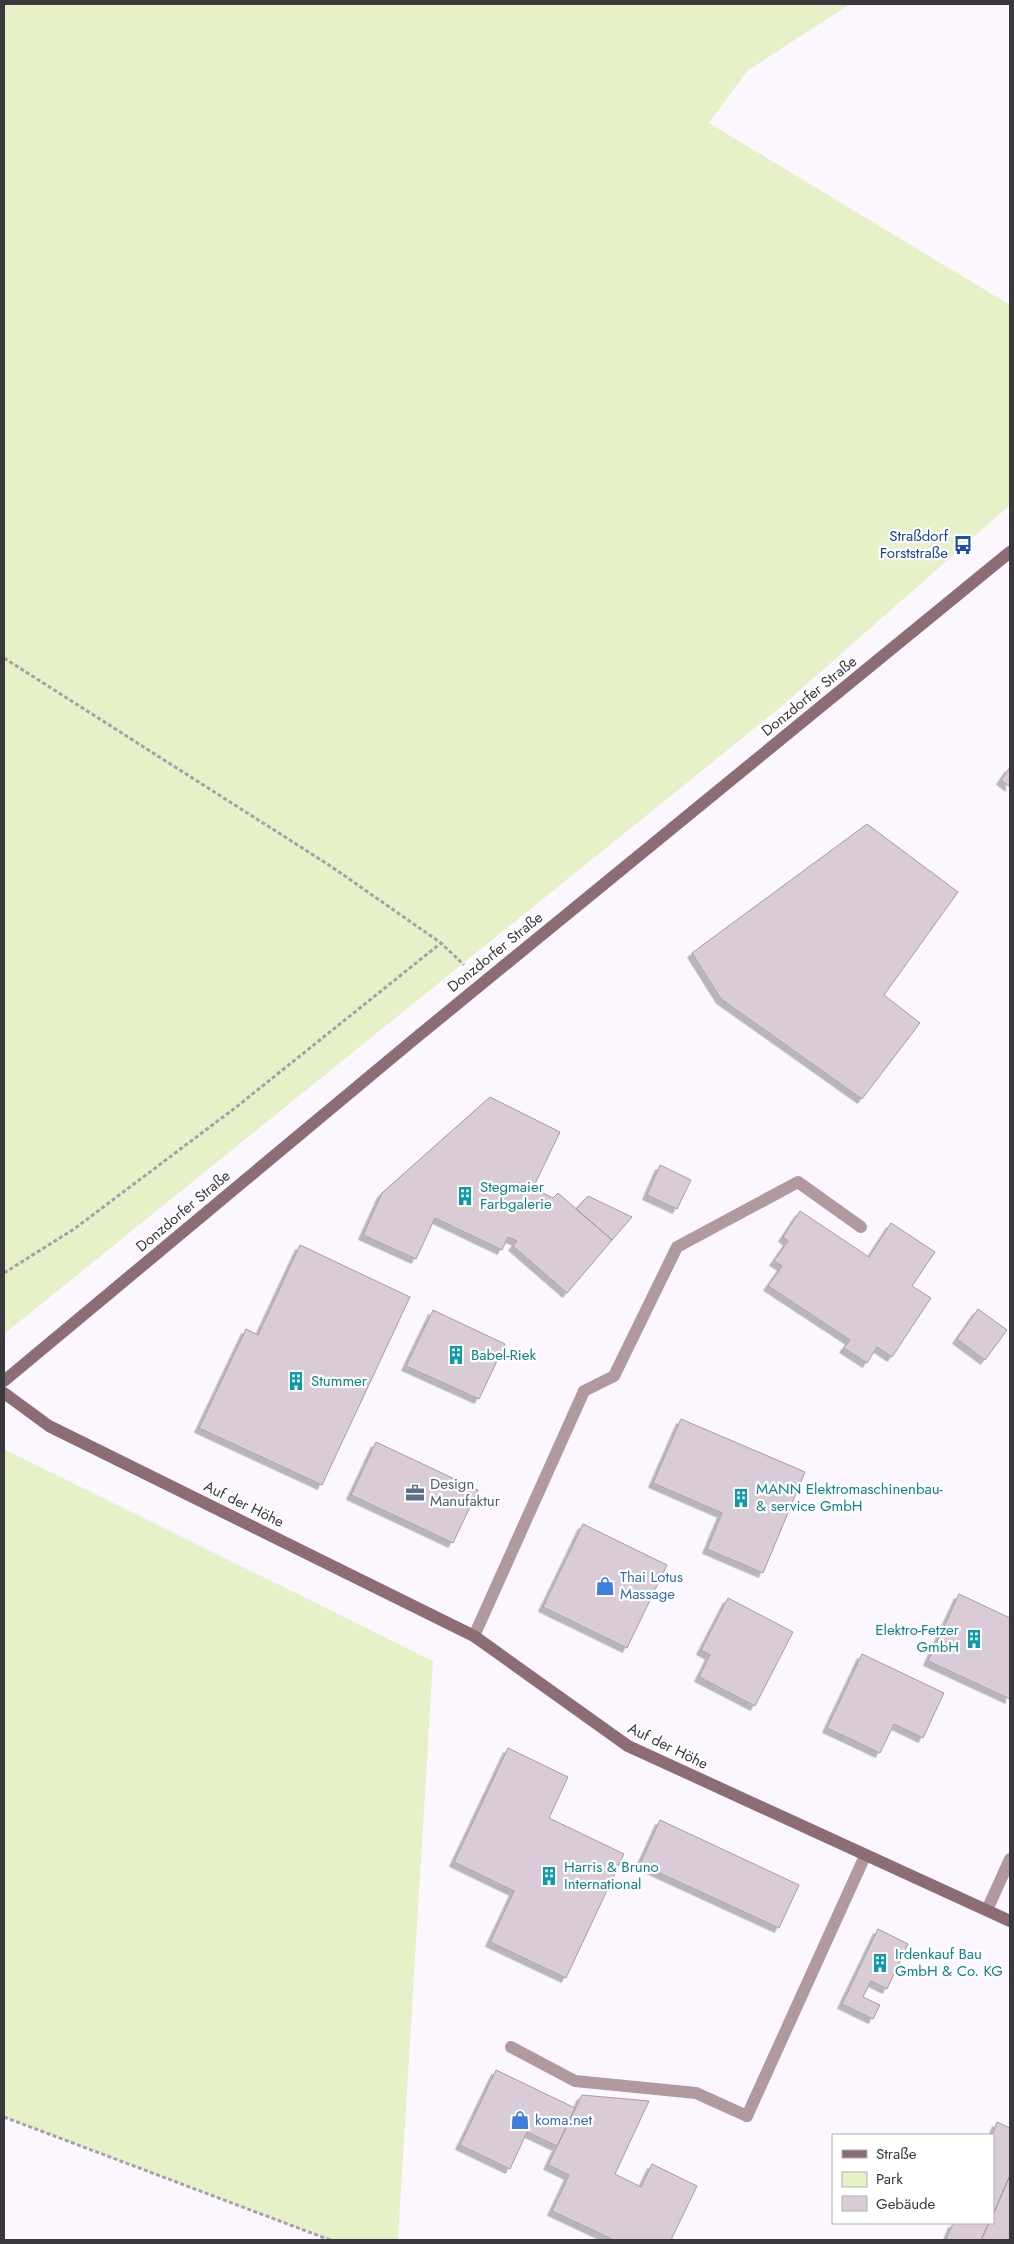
<svg xmlns="http://www.w3.org/2000/svg" width="1014" height="2244" viewBox="0 0 1014 2244" font-family="Jost,sans-serif">
<style>
.green{fill:#e6f1c8}
.building{fill:#d9ccd7;stroke:#a79aa5;filter:url(#shadow)}
.lines{fill:none;stroke-linecap:round;stroke-linejoin:round}
.path{stroke:#a5a1a9;stroke-width:3;stroke-dasharray:4 2.5;stroke-linecap:butt}
.lane{stroke:#b09aa0;stroke-width:12}
.street{stroke:#b09aa0;stroke-width:12}
.secondary{stroke:#8d6d75;stroke-width:12}
.labels{text-anchor:middle;dominant-baseline:central;stroke-width:4.5;stroke-linejoin:round;paint-order:stroke}
.transit-label{font-size:15px;fill:#164399;stroke:#fff;text-anchor:end}
.street-label{font-size:15px;fill:#3a373d;stroke:#fff}
.culture-label{font-size:15px;fill:#0d838f;stroke:#fff;text-anchor:start}
.service-label{font-size:15px;fill:#4e5e75;stroke:#fff;text-anchor:start}
.shop-label{font-size:15px;fill:#366cbe;stroke:#fff;text-anchor:start}
</style>
<defs>
<filter id="shadow"><feDropShadow dx="-4.5" dy="4.5" stdDeviation="0" flood-color="#0004"/></filter>
</defs>
<rect width="100%" height="100%" fill="#fbf6ff"/>
<path class="green" d="M 4,4 L 850,4 L 747,71 L 709,123 L 1010,305 L 1010,505 L 782,706 L 4,1334 Z
M 4,1449 L 433,1661 L 398,2240 L 330,2240 L 4,2117 Z"/>
<path class="building" d="M 1010,767 L 1010,787 L 1001,780 Z
M 867,824 L 958,892 L 884,995 L 920,1023 L 862,1099 L 721,999 L 692,953 Z
M 490,1097 L 560,1132 L 533,1188 L 553,1198 L 558,1193 L 612,1240 L 567,1293 L 513,1246 L 517,1241 L 508,1237 L 502,1250 L 435,1218 L 416,1259 L 363,1235 L 382,1193 Z
M 660,1165 L 691,1180 L 677,1209 L 647,1195 Z
M 588,1196 L 632,1217 L 612,1240 L 576,1209 Z
M 800,1211 L 869,1257 L 891,1223 L 935,1252 L 912,1286 L 931,1298 L 892,1357 L 877,1347 L 867,1363 L 844,1348 L 850,1340 L 768,1286 L 782,1266 L 774,1261 L 788,1241 L 783,1237 Z
M 300,1245 L 410,1297 L 322,1485 L 199,1428 L 246,1329 L 258,1335 Z
M 978,1309 L 1007,1330 L 985,1360 L 957,1339 Z
M 433,1310 L 505,1344 L 479,1399 L 406,1366 Z
M 681,1419 L 805,1472 L 763,1573 L 707,1549 L 722,1513 L 653,1483 Z
M 376,1442 L 478,1490 L 453,1543 L 351,1495 Z
M 583,1524 L 667,1565 L 627,1648 L 543,1607 Z
M 959,1594 L 1010,1618 L 1010,1699 L 928,1661 Z
M 728,1598 L 793,1632 L 755,1706 L 699,1677 L 710,1655 L 701,1650 Z
M 862,1654 L 944,1693 L 923,1738 L 894,1724 L 880,1753 L 827,1728 Z
M 508,1748 L 568,1777 L 549,1818 L 624,1854 L 566,1978 L 490,1942 L 514,1891 L 454,1862 Z
M 660,1820 L 799,1885 L 779,1928 L 640,1864 Z
M 878,1929 L 908,1944 L 887,1989 L 871,1981 L 863,1997 L 880,2005 L 873,2019 L 842,2004 Z
M 496,2070 L 575,2108 L 557,2146 L 527,2132 L 510,2169 L 460,2145 Z
M 582,2095 L 649,2101 L 615,2174 L 641,2187 L 652,2164 L 697,2186 L 671,2240 L 614,2240 L 552,2211 L 569,2175 L 548,2165 Z
M 997,2122 L 1010,2128 L 1010,2175 L 993,2215 L 992,2135 Z
M 1010,2175 L 1010,2240 L 981,2240 L 989,2223 L 993,2223 L 993,2215 Z
M 953,2223 L 989,2223 L 981,2240 L 946,2240 Z"/>
<g class="lines">
<path class="path" d="M 4,658 L 329,865 L 441,943 L 464,965
M 4,1273 L 74,1229 L 235,1108 L 441,943
M 4,2117 L 330,2240"/>
<path class="lane" d="M 584,1391 L 614,1376 L 677,1247 L 798,1182 L 861,1227
M 511,2047 L 575,2081 L 696,2093 L 747,2116"/>
<path class="street" d="M 474,1636 L 584,1391
M 987,1910 L 1010,1859
M 747,2116 L 865,1856"/>
<path class="secondary" d="M 4,1381 L 412,1041 L 1010,552
M 4,1393 L 49,1426 L 474,1636 L 628,1746 L 1010,1921"/>
</g>
<defs>
<g id="bus-bare" transform="scale(1.5)"><path d="M-5-6H5V4H4V6H2V4H-2V6H-4V4H-5ZM-3.5-4V0h7V-4ZM-3.5 1.2v1.5H-2V1.2ZM2 1.2v1.5H3.5V1.2Z" fill="#1a4fb4" stroke="#fff" stroke-width="2.5" paint-order="stroke"/></g>
<g id="building-bare" transform="scale(1.5)"><path d="M-4-6H4V6H1V3H-1V6H-4ZM-2.5-4.3h1.7v1.8h-1.7ZM.8-4.3h1.7v1.8H.8ZM-2.5-1h1.7V.8h-1.7ZM.8-1h1.7V.8H.8Z" fill="#0f9aa8" stroke="#fff" stroke-width="2.5" paint-order="stroke"/></g>
<g id="office-bare" transform="scale(1.5)"><path d="M-6-3h4V-5.5h4V-3h4V5H-6ZM-1-4.5V-3h2v-1.5ZM-6 0V1H6V0Z" fill="#5c6f8a" stroke="#fff" stroke-width="2.5" paint-order="stroke"/></g>
<g id="shop-bare" transform="scale(1.5)"><path d="M-5-2.5h2.3a2.7 3.5 0 0 1 5.4 0H5L5.5 6h-11ZM-1.5-2.5h3a1.5 2.3 0 0 0-3 0Z" fill="#3f7fe0" stroke="#fff" stroke-width="2.5" paint-order="stroke"/></g>
</defs>
<g fill-rule="evenodd">
<use href="#bus-bare" x="963" y="545"/>
<use href="#building-bare" x="465" y="1196"/>
<use href="#building-bare" x="456" y="1355"/>
<use href="#building-bare" x="296" y="1381"/>
<use href="#office-bare" x="415" y="1493"/>
<use href="#building-bare" x="741" y="1498"/>
<use href="#shop-bare" x="605" y="1586"/>
<use href="#building-bare" x="974" y="1639"/>
<use href="#building-bare" x="549" y="1876"/>
<use href="#building-bare" x="880" y="1963"/>
<use href="#shop-bare" x="520" y="2120"/>
</g>
<g class="labels">
<g class="transit-label">
<text x="948" y="536">Straßdorf<tspan x="948" dy="17">Forststraße</tspan></text>
</g>
<g class="street-label">
<text transform="translate(809 696) rotate(-39)">Donzdorfer Straße</text>
<text transform="translate(495 952) rotate(-39)">Donzdorfer Straße</text>
<text transform="translate(183 1211) rotate(-40)">Donzdorfer Straße</text>
<text transform="translate(244 1504) rotate(26)">Auf der Höhe</text>
<text transform="translate(668 1746) rotate(26)">Auf der Höhe</text>
</g>
<g class="culture-label">
<text x="480" y="1187">Stegmaier<tspan x="480" dy="17">Farbgalerie</tspan></text>
<text x="471" y="1355">Babel-Riek</text>
<text x="311" y="1381">Stummer</text>
<text x="756" y="1489">MANN Elektromaschinenbau-<tspan x="756" dy="17">&amp; service GmbH</tspan></text>
<text x="959" y="1630" text-anchor="end">Elektro-Fetzer<tspan x="959" dy="17">GmbH</tspan></text>
<text x="564" y="1867">Harris &amp; Bruno<tspan x="564" dy="17">International</tspan></text>
<text x="895" y="1954">Irdenkauf Bau<tspan x="895" dy="17">GmbH &amp; Co. KG</tspan></text>
</g>
<g class="service-label">
<text x="430" y="1484">Design<tspan x="430" dy="17">Manufaktur</tspan></text>
</g>
<g class="shop-label">
<text x="620" y="1577">Thai Lotus<tspan x="620" dy="17">Massage</tspan></text>
<text x="535" y="2120">koma.net</text>
</g>
</g>
<rect width="1014" height="2244" fill="none" stroke="#3a373d" stroke-width="10"/>
<rect x="832" y="2134" width="162" height="90" fill="#ffffff" stroke="#b0afb1"/>
<rect x="842" y="2150" width="25" height="8" fill="#8d6d75" stroke="#b0afb1"/>
<text x="876" y="2159" font-size="15" fill="#3a373d">Straße</text>
<rect x="842" y="2172" width="25" height="15" fill="#e6f1c8" stroke="#b0afb1"/>
<text x="876" y="2184" font-size="15" fill="#3a373d">Park</text>
<rect x="842" y="2196" width="25" height="15" fill="#d9ccd7" stroke="#b0afb1"/>
<text x="876" y="2209" font-size="15" fill="#3a373d">Gebäude</text>
</svg>
